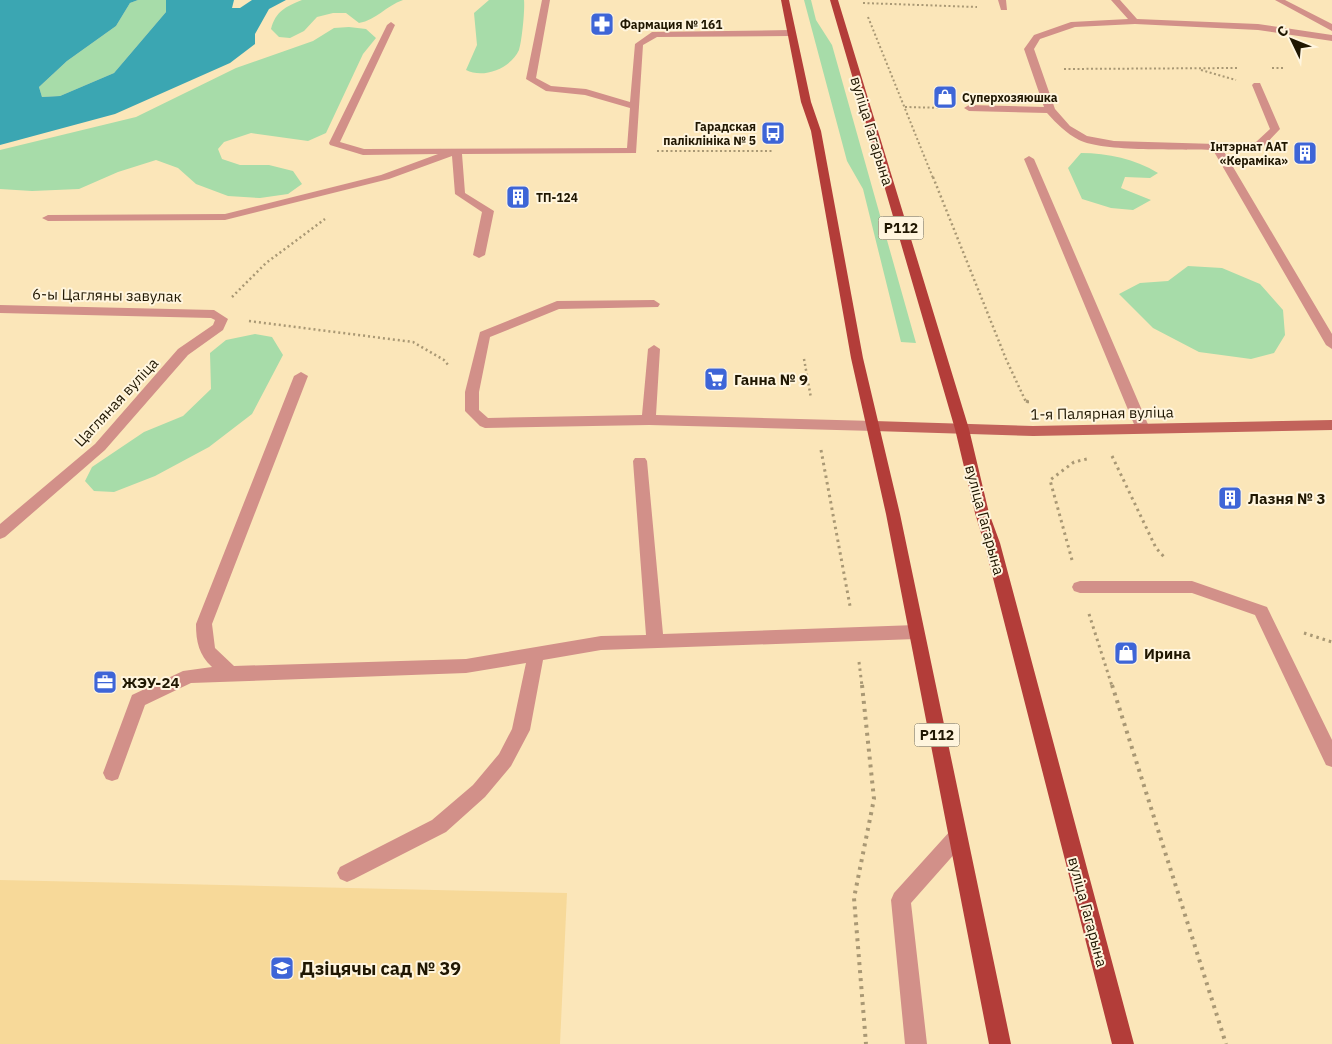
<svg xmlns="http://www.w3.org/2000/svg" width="1332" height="1044" viewBox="0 0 1332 1044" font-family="'IBM Plex Sans',sans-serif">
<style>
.built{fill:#f7d999}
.green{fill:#a7dca9}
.water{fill:#3ba6b2}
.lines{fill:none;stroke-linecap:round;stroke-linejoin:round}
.path-far3{stroke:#a99874;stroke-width:2;stroke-dasharray:2 2.5;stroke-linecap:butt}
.path-far2{stroke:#a99874;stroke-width:2.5;stroke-dasharray:2 3;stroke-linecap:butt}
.path-far1{stroke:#a99874;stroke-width:3;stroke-dasharray:2.5 4;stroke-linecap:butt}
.path{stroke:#a99874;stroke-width:4;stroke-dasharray:3 5;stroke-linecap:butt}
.lane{fill:#d29089;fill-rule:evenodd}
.street{fill:#d29089;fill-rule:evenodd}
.secondary{fill:#c2635b;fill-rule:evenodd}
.primary{fill:#b33d39;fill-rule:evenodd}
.labels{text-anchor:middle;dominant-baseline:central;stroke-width:4;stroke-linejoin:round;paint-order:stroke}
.far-poi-label{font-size:12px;font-weight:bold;fill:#201702;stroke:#fff5de;text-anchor:start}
.shield{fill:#fff5de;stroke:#635a44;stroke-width:1}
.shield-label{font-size:14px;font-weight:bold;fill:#201702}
.street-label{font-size:15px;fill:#201702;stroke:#fff5de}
.poi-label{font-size:15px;font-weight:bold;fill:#201702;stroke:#fff5de;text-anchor:start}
.near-poi-label{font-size:18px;font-weight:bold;fill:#201702;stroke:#fff5de;text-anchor:start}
</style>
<rect width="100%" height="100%" fill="#fbe6b9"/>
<path class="built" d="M 0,880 L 567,893 L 560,1044 L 0,1044 Z"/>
<path class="green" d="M 138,0 L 168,0 L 166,12 L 114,73 L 60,96 L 42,97 L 39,87 L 67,61 L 116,26 L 130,3 Z
M 302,0 L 403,0 C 386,6 376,20 359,23 L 346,13 L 333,13 L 317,17 L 304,31 L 290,38 L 279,37 L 271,29 C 276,11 285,7 302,0 Z
M 489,0 L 524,0 C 525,9 522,41 519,50 C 511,68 484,79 466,70 L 477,45 L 474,13 Z
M 804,0 L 811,0 L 816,20 L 832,45 L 916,343 L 901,342 L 863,189 L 847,161 Z
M 349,27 L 366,29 L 376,38 L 363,54 L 326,133 L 308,141 L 251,133 L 224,142 L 218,149 L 222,159 L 240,165 L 269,165 L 293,171 L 302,184 L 288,194 L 260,198 L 228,196 L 196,184 L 178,168 L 156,160 L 118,172 L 79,189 L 32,191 L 0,189 L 0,150 L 136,117 L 236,68 L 313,41 L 334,28 Z
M 1081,153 C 1108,153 1135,159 1158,173 L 1150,178 L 1125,177 L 1121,188 L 1151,200 L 1133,210 L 1111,208 L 1082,199 L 1068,168 Z
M 1188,266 L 1222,268 L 1260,284 L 1283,310 L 1285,335 L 1274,353 L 1251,359 L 1199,352 L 1153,328 L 1119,294 L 1140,283 L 1168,281 Z
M 255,334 L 272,337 L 283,355 L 252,414 L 209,447 L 155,476 L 114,492 L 94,491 L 85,481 L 92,467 L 144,432 L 183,416 L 211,389 L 210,353 L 226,340 Z"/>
<path class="water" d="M 0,0 L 138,0 L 130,3 L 116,26 L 67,61 L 39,87 L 42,97 L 60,96 L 114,73 L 166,12 L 166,0 L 234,0 L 232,8 L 240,8 L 252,0 L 286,0 L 269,9 L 255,34 L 255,44 L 230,63 L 115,114 L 0,145 Z"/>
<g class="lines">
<path class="path-far3" d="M 863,3 L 977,7
M 868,17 L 933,178
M 1272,68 L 1283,68
M 1064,69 L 1238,68
M 1201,70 L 1236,80
M 905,107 L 945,108
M 657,151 L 774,151"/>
<path class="path-far2" d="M 933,177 L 1006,359 L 1026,402 L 1029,402
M 232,297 L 266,263 L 325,219
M 249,321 L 413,342 L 444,360 L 449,366
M 804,359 L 811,398"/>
<path class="path-far1" d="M 1026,401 L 1029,402
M 821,450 L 850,606
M 1112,456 L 1156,548 L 1166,559
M 1072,560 L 1050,480 L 1074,462 L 1087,459
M 1089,614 L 1112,686
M 1304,633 L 1332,642
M 859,662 L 862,686"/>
<path class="path" d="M 862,685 L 874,799 L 854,898 L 866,1044
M 1112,685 L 1226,1044"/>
<path class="lane" d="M 542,0 L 550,0 L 536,78 L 551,86 L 586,89 L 630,102 L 635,44 L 652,32 L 791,30 L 795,33 L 791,36 L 657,37 L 643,45 L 636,153 L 462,154 L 465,193 L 494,211 L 485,255 L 479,258 L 473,255 L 482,212 L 455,194 L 452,156 L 389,179 L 225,220 L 48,221 L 42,218 L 48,215 L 225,214 L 381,175 L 438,154 L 363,155 L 330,145 L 329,143 L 387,25 L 391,22 L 395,25 L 340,142 L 364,149 L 627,148 L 630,108 L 585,95 L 546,91 L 526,79 Z
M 998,0 L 1006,0 L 1007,10 L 1001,10 Z
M 1111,0 L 1120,0 L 1137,19 L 1258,24 L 1332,35 L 1332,41 L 1258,30 L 1135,24 L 1075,27 L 1040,39 L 1034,49 L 1055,109 L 1070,126 L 1087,136 L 1114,141 L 1216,144 L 1256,142 L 1270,129 L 1252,85 L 1254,83 L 1260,83 L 1280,129 L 1263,147 L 1223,150 L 1332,334 L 1332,349 L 1326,345 L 1213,150 C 1183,149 1102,152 1079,140 C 1066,133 1057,124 1047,113 L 969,111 L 964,108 L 969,105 L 1044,107 L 1024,49 L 1034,35 L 1071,22 L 1128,19 Z
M 1275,0 L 1285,0 L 1332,24 L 1332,31 Z
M 1029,156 L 1034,159 L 1150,429 L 1148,432 L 1138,432 L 1136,429 L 1024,159 Z
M 654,300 L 660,304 L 658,307 L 559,309 L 490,337 L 479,392 L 479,410 L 488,418 L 642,415 L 648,349 L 654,345 L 660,349 L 656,415 L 874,421 L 879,423 L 881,426 L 879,429 L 874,431 L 649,425 L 485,428 L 480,426 L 465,411 L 465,392 L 480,332 L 557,301 Z
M 301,372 L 308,376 L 212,624 L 215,648 L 234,666 L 466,659 L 601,636 L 646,635 L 633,461 L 635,458 L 645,458 L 647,461 L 663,634 L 916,625 L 922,627 L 924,632 L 922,637 L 916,639 L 601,650 L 543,660 L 530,730 L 511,766 L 485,797 L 446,832 L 354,879 L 347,882 L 340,879 L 337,873 L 340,867 L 432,820 L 473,785 L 499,754 L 512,729 L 526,663 L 466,673 L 191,683 L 145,705 L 118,779 L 112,781 L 106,779 L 103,773 L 132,695 L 183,671 L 212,667 C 199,655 196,642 196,624 L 294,376 Z
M 1080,581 L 1192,581 L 1267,607 L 1332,740 L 1332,767 L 1326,765 L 1255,615 L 1192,593 L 1080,593 L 1074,591 L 1072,587 L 1074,583 Z
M 958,827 L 965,830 L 967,836 L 965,842 L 911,903 L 927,1044 L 905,1044 L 891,900 L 894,893 L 951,830 Z"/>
<path class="street" d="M 0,305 L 214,310 L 228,319 L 223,330 L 188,355 L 105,450 L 5,537 L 0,539 L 0,524 L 95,444 L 178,349 L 213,325 L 215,320 L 211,318 L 0,313 Z"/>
<path class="secondary" d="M 1332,420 L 1332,430 L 1033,436 L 874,431 L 869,429 L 867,426 L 869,423 L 874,421 L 1033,426 Z"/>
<path class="primary" d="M 781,0 L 789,0 L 811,102 L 821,131 L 863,358 L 900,514 L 1011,1044 L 989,1044 L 886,514 L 851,358 L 811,131 L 801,102 Z
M 830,0 L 838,0 L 969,429 L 989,513 L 1000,543 L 1134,1044 L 1112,1044 L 984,543 L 975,513 L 955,429 Z"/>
</g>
<defs>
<g id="pharmacy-square" transform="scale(1.25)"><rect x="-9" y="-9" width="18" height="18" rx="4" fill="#3e65d7" stroke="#fff5de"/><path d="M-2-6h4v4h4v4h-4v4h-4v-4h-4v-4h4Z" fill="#fff"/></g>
<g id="shop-square" transform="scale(1.25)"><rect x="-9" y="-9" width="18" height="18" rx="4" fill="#3e65d7" stroke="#fff5de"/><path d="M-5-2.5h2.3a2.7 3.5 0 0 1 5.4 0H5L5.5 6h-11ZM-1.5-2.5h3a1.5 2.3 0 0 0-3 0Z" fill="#fff"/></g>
<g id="bus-square" transform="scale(1.25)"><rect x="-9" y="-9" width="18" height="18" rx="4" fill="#3e65d7" stroke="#fff5de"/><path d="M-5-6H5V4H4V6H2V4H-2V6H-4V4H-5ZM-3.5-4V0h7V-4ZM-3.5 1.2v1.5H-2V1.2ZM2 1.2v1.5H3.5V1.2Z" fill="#fff"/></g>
<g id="building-square" transform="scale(1.25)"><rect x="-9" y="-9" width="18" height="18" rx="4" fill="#3e65d7" stroke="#fff5de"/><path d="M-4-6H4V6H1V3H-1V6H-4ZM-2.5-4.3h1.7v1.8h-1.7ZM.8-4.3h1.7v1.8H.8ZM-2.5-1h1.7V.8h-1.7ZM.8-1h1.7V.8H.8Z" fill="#fff"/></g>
<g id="supermarket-square" transform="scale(1.25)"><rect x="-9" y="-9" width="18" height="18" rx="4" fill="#3e65d7" stroke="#fff5de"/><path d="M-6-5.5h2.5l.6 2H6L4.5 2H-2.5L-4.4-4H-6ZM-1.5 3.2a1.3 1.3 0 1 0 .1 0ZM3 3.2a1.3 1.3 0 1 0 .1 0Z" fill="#fff"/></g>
<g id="office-square" transform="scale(1.25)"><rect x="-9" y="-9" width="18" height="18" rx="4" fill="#3e65d7" stroke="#fff5de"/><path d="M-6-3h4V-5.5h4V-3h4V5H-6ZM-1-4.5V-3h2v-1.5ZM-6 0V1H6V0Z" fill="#fff"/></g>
<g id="school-square" transform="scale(1.25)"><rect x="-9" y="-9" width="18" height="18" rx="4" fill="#3e65d7" stroke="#fff5de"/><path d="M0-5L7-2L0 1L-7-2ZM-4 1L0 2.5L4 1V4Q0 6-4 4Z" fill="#fff"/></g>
</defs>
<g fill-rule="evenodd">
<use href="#pharmacy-square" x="602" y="24"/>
<use href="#shop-square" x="945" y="97"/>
<use href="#bus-square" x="773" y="133"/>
<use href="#building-square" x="1305" y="153"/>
<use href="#building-square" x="518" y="197"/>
<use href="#supermarket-square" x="716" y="379"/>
<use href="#building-square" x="1230" y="498"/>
<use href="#shop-square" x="1126" y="653"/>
<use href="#office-square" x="105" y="682"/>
<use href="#school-square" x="282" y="968"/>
</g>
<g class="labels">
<g class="far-poi-label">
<text x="620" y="24">Фармация № 161</text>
<text x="962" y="97">Суперхозяюшка</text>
<text x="756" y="126" text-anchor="end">Гарадская<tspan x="756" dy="14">паліклініка № 5</tspan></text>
<text x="1288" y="146" text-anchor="end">Інтэрнат ААТ<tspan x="1288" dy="14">«Кераміка»</tspan></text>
<text x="536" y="197">ТП-124</text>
</g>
<g class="shield">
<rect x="878.5" y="216.5" width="45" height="23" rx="4"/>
<rect x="914.5" y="723.5" width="45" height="23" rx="4"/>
</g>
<g class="shield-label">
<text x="901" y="228">Р112</text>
<text x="937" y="735">Р112</text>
</g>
<g class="street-label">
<text transform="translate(872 131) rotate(73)">вуліца Гагарына</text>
<text transform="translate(107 295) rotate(1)">6-ы Цагляны завулак</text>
<text transform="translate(116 402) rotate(-47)">Цагляная вуліца</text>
<text transform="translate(1102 413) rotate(-1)">1-я Палярная вуліца</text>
<text transform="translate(985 520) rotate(75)">вуліца Гагарына</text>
<text transform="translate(1088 912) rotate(75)">вуліца Гагарына</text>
</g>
<g class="poi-label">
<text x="734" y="379">Ганна № 9</text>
<text x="1248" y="498">Лазня № 3</text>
<text x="1144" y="653">Ирина</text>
<text x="122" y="682">ЖЭУ-24</text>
</g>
<g class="near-poi-label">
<text x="300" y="968">Дзіцячы сад № 39</text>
</g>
</g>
<g transform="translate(1292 40) rotate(313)" stroke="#fff5de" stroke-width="4" paint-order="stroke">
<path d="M0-4L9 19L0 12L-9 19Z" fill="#201702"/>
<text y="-8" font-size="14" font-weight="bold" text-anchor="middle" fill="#201702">С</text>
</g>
</svg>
